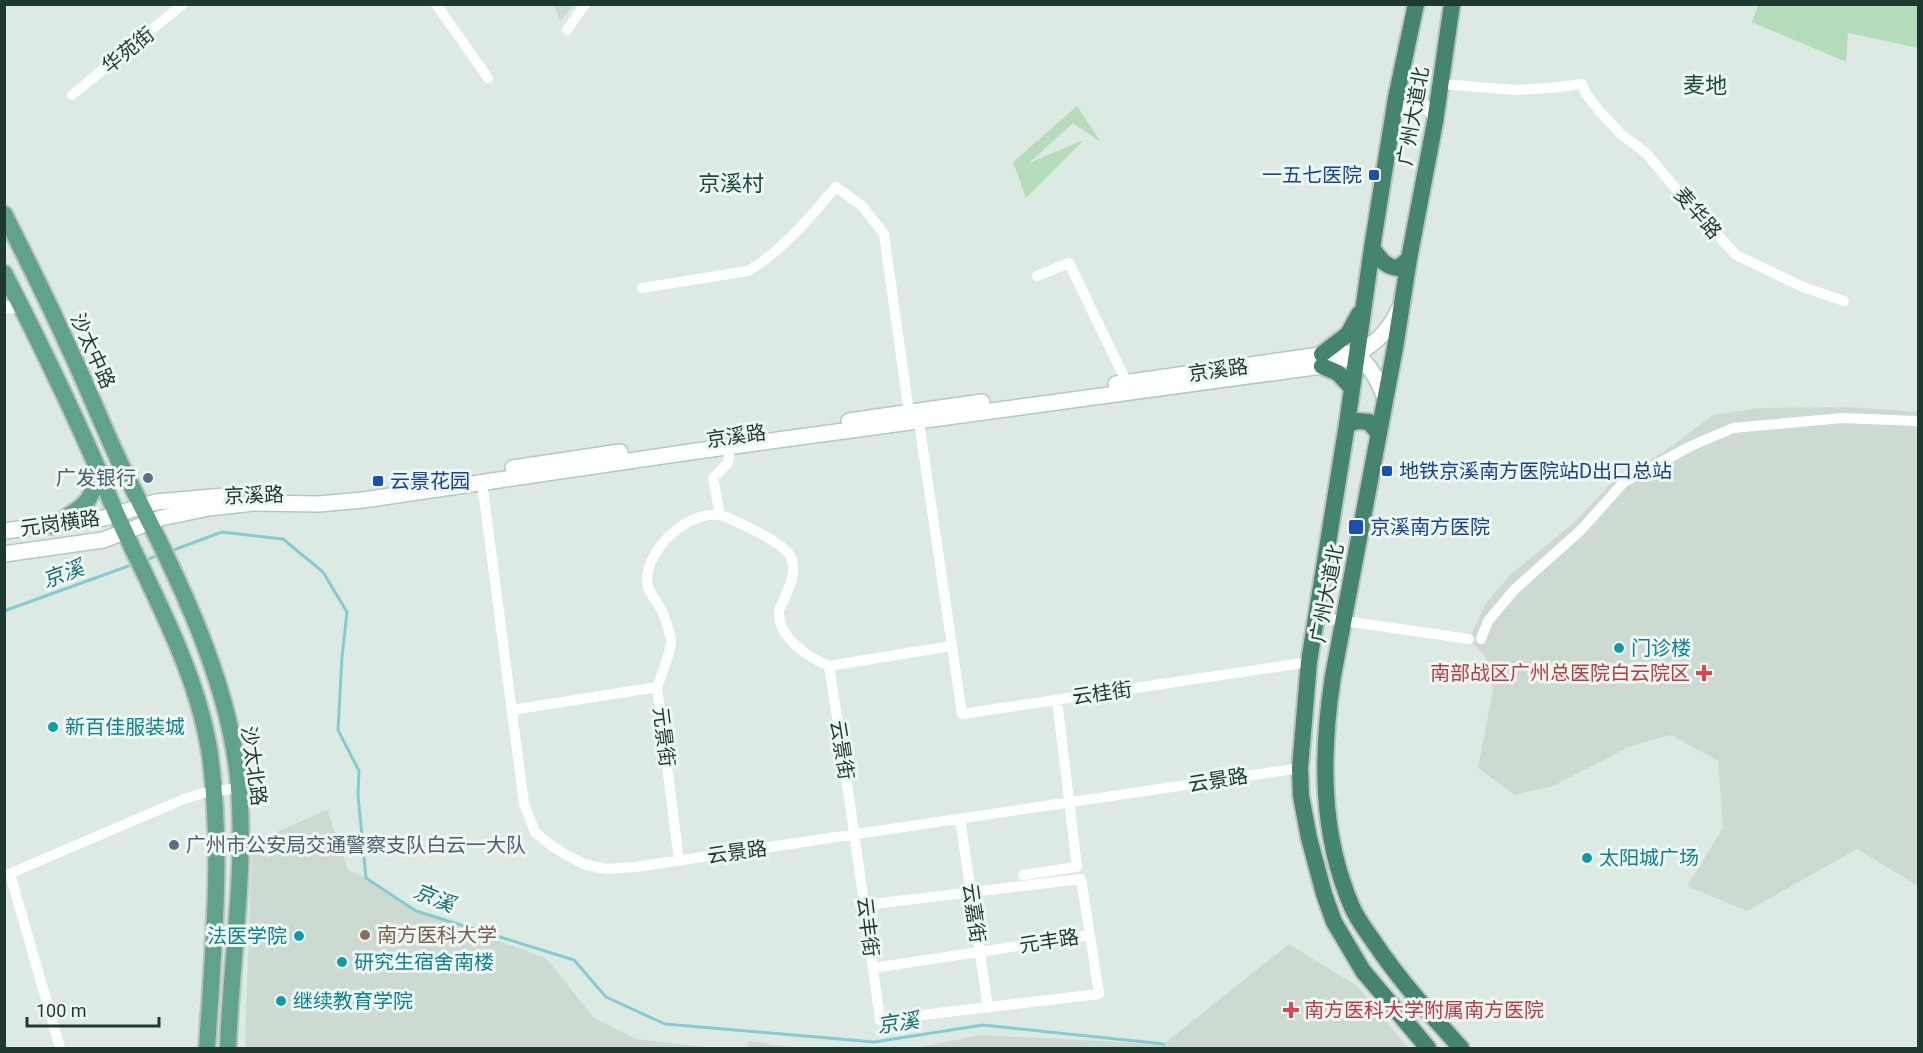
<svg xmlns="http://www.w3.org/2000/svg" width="1923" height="1053" viewBox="0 0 1923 1053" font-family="Roboto,'Noto Sans SC',sans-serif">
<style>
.built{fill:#ccdad2}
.green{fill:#b5ddbc}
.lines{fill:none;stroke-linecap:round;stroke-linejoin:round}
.stream{stroke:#82cdd3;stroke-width:3}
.secondary-casing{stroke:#b0cabf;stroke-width:18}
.primary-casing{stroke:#bcc4c1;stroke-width:20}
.trunk-casing{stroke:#bcc4c1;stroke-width:20}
.minor{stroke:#fff;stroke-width:10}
.tertiary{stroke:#fff;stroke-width:12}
.secondary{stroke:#fff;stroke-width:15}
.primary{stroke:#60a28b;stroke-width:16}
.trunk{stroke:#448470;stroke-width:16}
.transit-dot{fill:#1a4fb4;stroke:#eef7f1;stroke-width:2}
.service-dot{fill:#5c6f8a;stroke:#eef7f1;stroke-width:2}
.culture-dot{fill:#0f9aa8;stroke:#eef7f1;stroke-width:2}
.health-dot{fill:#e0444e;stroke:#eef7f1;stroke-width:2}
.education-dot{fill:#8d6e63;stroke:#eef7f1;stroke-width:2}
.labels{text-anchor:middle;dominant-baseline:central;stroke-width:6;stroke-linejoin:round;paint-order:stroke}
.street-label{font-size:20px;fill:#1e3a30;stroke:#eef7f1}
.transit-label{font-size:20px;fill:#164399;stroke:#eef7f1;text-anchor:start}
.service-label{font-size:20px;fill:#4e5e75;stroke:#eef7f1;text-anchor:end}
.culture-label{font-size:20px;fill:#0d838f;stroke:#eef7f1;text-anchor:start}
.health-label{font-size:20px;fill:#be3a42;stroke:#eef7f1;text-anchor:end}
.education-label{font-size:20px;fill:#785e54;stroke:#eef7f1;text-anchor:start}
.water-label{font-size:21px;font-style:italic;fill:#177078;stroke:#eef7f1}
.quarter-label{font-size:22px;fill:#1a4d3c;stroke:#eef7f1}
</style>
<rect width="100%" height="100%" fill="#ddeae3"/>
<path class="built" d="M 554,4 L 573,4 L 573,5 L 560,22 Z
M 1849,407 L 1918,412 L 1918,886 L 1857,849 L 1747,911 L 1687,886 L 1723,828 L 1718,761 L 1671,735 L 1631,746 L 1553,786 L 1515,795 L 1478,768 L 1493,690 L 1486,657 L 1469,639 L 1486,603 L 1511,574 L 1576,521 L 1615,479 L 1664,452 L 1713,415 L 1758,408 Z
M 327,810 L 348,870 L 366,878 L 416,911 L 546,958 L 594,1018 L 636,1039 L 712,1048 L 245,1048 L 252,843 Z
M 1289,944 L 1357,986 L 1408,1048 L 916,1048 L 980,1035 L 1164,1044 Z
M 749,1041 L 796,1048 L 747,1048 Z"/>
<path class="green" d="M 1758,5 L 1918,5 L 1918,48 L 1848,33 L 1846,62 L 1752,22 Z
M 1077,106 L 1101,142 L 1073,123 L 1029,163 L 1084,140 L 1026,198 L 1013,162 Z"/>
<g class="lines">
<path class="stream" d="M 171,551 L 222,532 L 283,539 L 323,572 L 347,612 L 342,657 L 338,730 L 359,771 L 358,795 L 366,878 L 416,911 L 574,960 L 606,997 L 665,1024 L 874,1042 L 983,1025 L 1164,1044
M 146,560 L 159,555
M 4,611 L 134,564"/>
<g class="secondary-casing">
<path id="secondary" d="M 1116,384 L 1341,352 C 1345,353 1351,353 1355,355 C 1370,362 1380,385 1386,400
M 849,421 L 982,402
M 513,468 L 620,452
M 4,531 L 104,518 L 156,502 L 224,496
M 4,554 L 103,540 L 161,518 L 209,508 L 253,503 L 319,504 L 363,500 L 697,451 L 1322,366 C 1356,359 1385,341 1399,309"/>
</g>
<g class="primary-casing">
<path id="primary" d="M 4,214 C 29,263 53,312 75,361 C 91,396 105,431 121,465 C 169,561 227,669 238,777 C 247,867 231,958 228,1048
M 4,273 C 37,337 69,403 98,469 C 104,484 110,500 117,515 C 152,593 197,669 210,755 C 223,852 213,951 207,1048
M 52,526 C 81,507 93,507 97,469"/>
</g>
<g class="trunk-casing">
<path id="trunk" d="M 1416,4 L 1396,98 L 1372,248 L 1347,424 L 1309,662 L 1300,768 L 1301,796 L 1309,838 L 1324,894 L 1334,922 L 1363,971 L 1428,1048
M 1452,4 L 1435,122 L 1409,259 L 1395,348 L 1333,676 C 1321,754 1320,833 1352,907 C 1358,921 1368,933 1376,945 C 1401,982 1431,1015 1461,1048
M 1372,248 C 1379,258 1385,267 1398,268 L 1409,259
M 1322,354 L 1348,334 L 1359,314
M 1322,366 L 1338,373 L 1352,388
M 1347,424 L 1358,421 L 1369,422 L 1379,434"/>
</g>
<path class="minor" d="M 436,4 L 488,78
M 567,30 L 585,4
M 1440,84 L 1515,90 L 1551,88 L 1582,84 L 1586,94 L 1601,113 L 1622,135 L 1646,153 L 1682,196 L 1736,255 L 1803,287 L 1844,301
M 72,95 L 183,4
M 1037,276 L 1069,263 L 1127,383
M 642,288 L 748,271 C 780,253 812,215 836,187 L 862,206 L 884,234 L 909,413
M 919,422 L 962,714 L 1309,662
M 482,482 L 524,804 L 535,832 L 549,844 L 563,853 L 584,864 L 606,869 L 635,867 L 1300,768
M 720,515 L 713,478 L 728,463 L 730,447
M 1317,617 L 1469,639
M 1481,639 L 1488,621 L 1515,589 L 1581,530 L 1624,482 L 1691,446 L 1733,428 L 1842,418 L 1918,421
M 829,666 C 848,784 864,902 880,1020 L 1099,994 L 1090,935 L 873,968
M 829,666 L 951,646
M 657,687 C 661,676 672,650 671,639 C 669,631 666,621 663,613 C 659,603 647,592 647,581 C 646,547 696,502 729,518 C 744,526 787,543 792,560 C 796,573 789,588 784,599 C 783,603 779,608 779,612 C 778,638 808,657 829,666
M 512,710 L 657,687 L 679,860
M 960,819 L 988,1008
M 10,874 L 60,1048
M 1023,875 L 1077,867 L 1057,700
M 4,876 L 184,799 L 203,793 L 239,788
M 865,905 L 1081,879 L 1090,935"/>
<path class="tertiary" d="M 1393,118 C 1409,103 1427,95 1435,122
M 4,307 L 21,307"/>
<use href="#secondary" class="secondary"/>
<use href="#primary" class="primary"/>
<use href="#trunk" class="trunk"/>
</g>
<g class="transit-dot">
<rect x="1368" y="169" width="12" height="12" rx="3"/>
<rect x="1381" y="465" width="12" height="12" rx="3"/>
<rect x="372" y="475" width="12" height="12" rx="3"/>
<rect x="1348" y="519" width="16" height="16" rx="3"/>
</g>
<g class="service-dot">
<circle cx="148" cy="478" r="6"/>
<circle cx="174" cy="845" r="6"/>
</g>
<g class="culture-dot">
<circle cx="1619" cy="648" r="6"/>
<circle cx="53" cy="727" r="6"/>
<circle cx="1587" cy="858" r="6"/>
<circle cx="299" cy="936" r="6"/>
<circle cx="342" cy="962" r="6"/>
<circle cx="281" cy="1001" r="6"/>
</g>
<g class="health-dot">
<path d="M1701 664h6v6h6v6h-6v6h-6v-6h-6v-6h6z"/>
<path d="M1288 1001h6v6h6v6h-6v6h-6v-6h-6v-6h6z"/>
</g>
<circle class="education-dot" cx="365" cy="935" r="6"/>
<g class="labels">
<g class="street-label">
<text transform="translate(128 50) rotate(-39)">华苑街</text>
<text transform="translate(1413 116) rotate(-80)">广州大道北</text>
<text transform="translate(1698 213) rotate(49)">麦华路</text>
<text transform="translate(93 351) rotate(66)">沙太中路</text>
<text transform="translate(1218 370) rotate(-8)">京溪路</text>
<text transform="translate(736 436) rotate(-8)">京溪路</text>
<text transform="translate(254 495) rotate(-2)">京溪路</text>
<text transform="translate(60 523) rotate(-8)">元岗横路</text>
<text transform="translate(1327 593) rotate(-79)">广州大道北</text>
<text transform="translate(1102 693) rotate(-8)">云桂街</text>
<text transform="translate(664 737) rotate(83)">元景街</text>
<text transform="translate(842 750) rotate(81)">云景街</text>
<text transform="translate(254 766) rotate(82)">沙太北路</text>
<text transform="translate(1218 780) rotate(-9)">云景路</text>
<text transform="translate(737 852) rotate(-8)">云景路</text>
<text transform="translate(974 913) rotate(82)">云嘉街</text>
<text transform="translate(868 927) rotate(83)">云丰街</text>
<text transform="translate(1049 941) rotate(-9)">元丰路</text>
</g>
<g class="transit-label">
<text x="1362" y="175" text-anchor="end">一五七医院</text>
<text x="1399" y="471">地铁京溪南方医院站D出口总站</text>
<text x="390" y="481">云景花园</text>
<text x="1370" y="527">京溪南方医院</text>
</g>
<g class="service-label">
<text x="136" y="478">广发银行</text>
<text x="186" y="845" text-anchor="start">广州市公安局交通警察支队白云一大队</text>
</g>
<g class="culture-label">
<text x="1631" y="648">门诊楼</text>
<text x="65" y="727">新百佳服装城</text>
<text x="1599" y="858">太阳城广场</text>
<text x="287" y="936" text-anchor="end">法医学院</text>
<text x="354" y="962">研究生宿舍南楼</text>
<text x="293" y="1001">继续教育学院</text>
</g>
<g class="health-label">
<text x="1690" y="673">南部战区广州总医院白云院区</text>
<text x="1304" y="1010" text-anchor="start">南方医科大学附属南方医院</text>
</g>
<g class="education-label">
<text x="377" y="935">南方医科大学</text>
</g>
<g class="water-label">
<text transform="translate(63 574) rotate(-20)">京溪</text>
<text transform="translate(434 898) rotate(22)">京溪</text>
<text transform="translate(898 1023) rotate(-8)">京溪</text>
</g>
<g class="quarter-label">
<text x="1705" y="85">麦地</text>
<text x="731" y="183">京溪村</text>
</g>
</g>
<rect width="1923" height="1053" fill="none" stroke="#1e3a30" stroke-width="12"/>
<path d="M27 1017v9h132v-9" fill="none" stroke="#1e3a30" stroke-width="3"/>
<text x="36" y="1017" font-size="18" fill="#1e3a30" stroke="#eef7f1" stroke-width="4.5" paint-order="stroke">100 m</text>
</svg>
